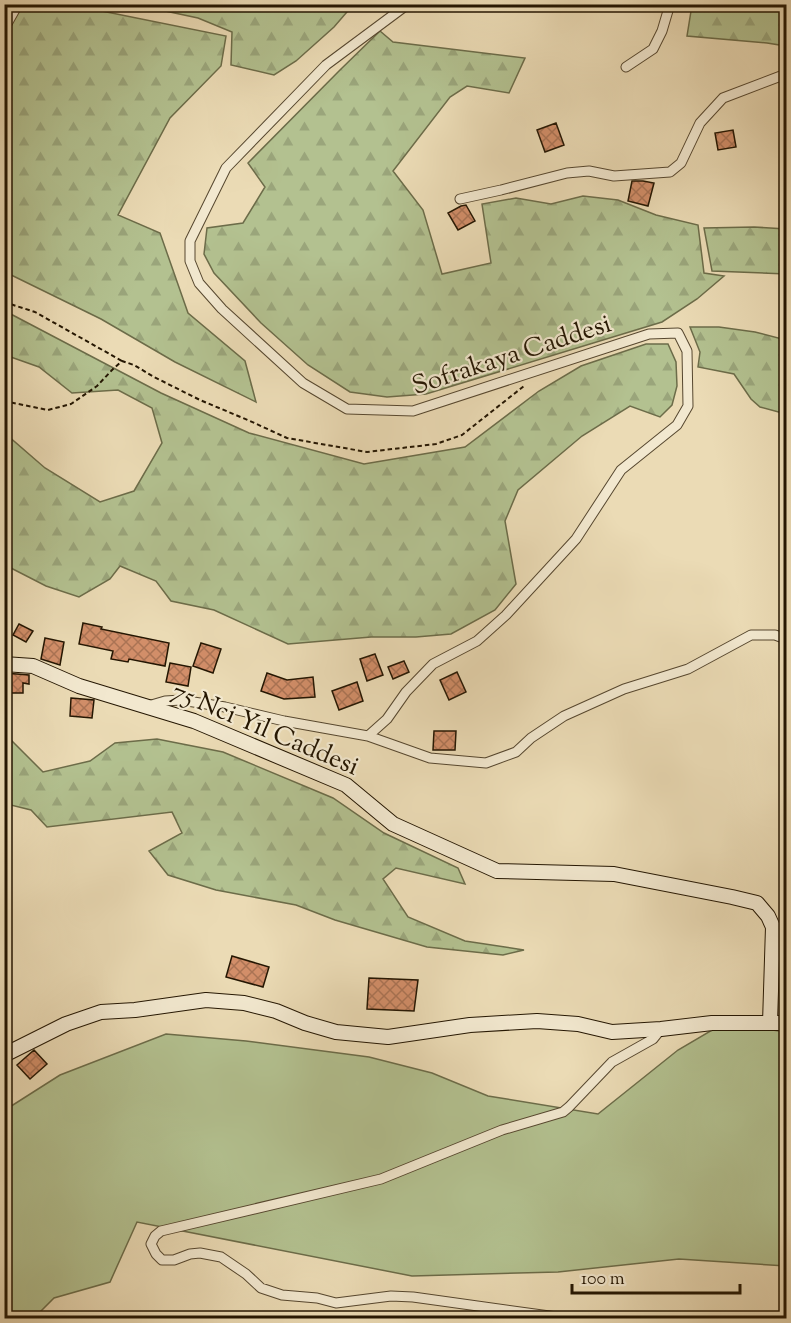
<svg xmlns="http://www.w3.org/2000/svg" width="791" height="1323" viewBox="0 0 791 1323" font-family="'Sorts Mill Goudy',serif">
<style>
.grass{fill:#b3c190;stroke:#6c6c49;stroke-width:1.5}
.forest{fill:url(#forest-firs);stroke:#6c6c49;stroke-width:1.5}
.building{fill:url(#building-cross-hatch);stroke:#241602;stroke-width:1.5}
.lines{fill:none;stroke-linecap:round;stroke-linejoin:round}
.street-casing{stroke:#56472f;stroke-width:11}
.secondary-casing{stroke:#241602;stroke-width:16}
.path{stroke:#241602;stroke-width:2;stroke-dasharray:4.5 3;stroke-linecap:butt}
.street{stroke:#f2e8cf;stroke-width:9}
.secondary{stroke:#f2e8cf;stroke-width:14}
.labels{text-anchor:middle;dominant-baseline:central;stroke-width:4.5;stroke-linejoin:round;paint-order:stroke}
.street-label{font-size:26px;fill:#241602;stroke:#f2e8cf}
</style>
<defs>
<pattern id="forest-firs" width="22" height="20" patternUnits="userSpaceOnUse" patternTransform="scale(1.5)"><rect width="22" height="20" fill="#b3c190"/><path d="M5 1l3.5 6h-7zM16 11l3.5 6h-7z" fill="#9aa57b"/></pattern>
<pattern id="building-cross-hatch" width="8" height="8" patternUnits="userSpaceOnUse" patternTransform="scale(1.5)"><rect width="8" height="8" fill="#d28e69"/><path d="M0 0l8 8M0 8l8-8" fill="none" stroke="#aa7354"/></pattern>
</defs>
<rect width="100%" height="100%" fill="#ebdbb5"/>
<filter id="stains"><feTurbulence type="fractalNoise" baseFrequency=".00333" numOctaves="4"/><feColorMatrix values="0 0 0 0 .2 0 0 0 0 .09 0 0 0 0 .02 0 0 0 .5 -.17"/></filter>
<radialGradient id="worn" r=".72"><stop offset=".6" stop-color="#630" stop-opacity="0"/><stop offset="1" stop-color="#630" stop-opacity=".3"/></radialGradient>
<path class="grass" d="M 724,1023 L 786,1032 L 786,1266 L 679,1259 L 558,1272 L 412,1276 L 137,1222 L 110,1282 L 54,1298 L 34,1318 L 5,1318 L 5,1110 L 60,1075 L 166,1034 L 246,1041 L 369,1057 L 432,1073 L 488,1096 L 598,1114 L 678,1050 Z"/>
<path class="forest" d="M 4,5 L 72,5 L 226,36 L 221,66 L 170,118 L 118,215 L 160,233 L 188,313 L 245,361 L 256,402 L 175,362 L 101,319 L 5,272 Z
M 137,5 L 353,4 L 353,5 L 334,27 L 296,61 L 274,75 L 231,65 L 232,32 L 198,18 Z
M 692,5 L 786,5 L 786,46 L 767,43 L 687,36 Z
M 380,31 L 393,42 L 525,58 L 509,93 L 467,86 L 450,97 L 393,171 L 423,210 L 442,274 L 491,263 L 482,204 L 516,198 L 551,204 L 583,196 L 618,200 L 656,215 L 698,225 L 704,273 L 724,276 L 697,299 L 662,322 L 426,394 L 387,397 L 350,392 L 308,365 L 261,323 L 214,273 L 204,254 L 207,228 L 243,223 L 265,187 L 248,163 L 340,70 Z
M 754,227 L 786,229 L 786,274 L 712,271 L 704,228 Z
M 5,311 L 161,393 L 249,433 L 364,464 L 465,447 L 539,391 L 581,366 L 646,344 L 668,344 L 676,362 L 677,386 L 672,405 L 660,417 L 630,406 L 582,436 L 518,490 L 505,521 L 516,584 L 495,610 L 451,634 L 416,637 L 371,637 L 288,644 L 214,610 L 171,601 L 156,581 L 120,566 L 110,579 L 79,597 L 46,586 L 5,565 L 5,435 L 8,436 L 45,468 L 100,502 L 134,491 L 162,443 L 152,408 L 118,390 L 72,393 L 39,367 L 5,355 Z
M 690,327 L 719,327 L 755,332 L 786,340 L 786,414 L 760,407 L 751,399 L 734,374 L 698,367 L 700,352 Z
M 5,734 L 43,772 L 90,761 L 115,743 L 157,739 L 223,752 L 333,798 L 384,833 L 458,868 L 465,884 L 396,868 L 383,879 L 408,917 L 465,941 L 524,950 L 503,955 L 427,947 L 335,920 L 296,905 L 216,890 L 168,875 L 149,851 L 182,833 L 172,812 L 47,827 L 31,810 L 11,805 L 5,810 Z"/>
<path class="building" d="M 556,123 L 564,145 L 545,152 L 537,130 Z
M 733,130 L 736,147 L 718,150 L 715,133 Z
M 632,181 L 643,181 L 654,183 L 648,206 L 628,201 Z
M 466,205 L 475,221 L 458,230 L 448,213 L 461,206 Z
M 83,623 L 102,627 L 101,629 L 169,643 L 165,666 L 129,659 L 128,662 L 111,659 L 113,651 L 79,644 Z
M 19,624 L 33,631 L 26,642 L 13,635 Z
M 45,638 L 64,642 L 60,665 L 41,659 Z
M 201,643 L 221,649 L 213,673 L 193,666 Z
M 375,654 L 383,675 L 367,681 L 360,659 Z
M 404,661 L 409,672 L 393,679 L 388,667 Z
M 170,663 L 191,667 L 188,686 L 166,682 Z
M 457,672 L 466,692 L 449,700 L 440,680 Z
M 4,673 L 29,675 L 29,684 L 23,683 L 23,693 L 4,693 Z
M 267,673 L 287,680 L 313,677 L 315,697 L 284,699 L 261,691 Z
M 357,682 L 363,701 L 339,710 L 332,691 Z
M 71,698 L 94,700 L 92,718 L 70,716 Z
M 434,731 L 456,731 L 455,750 L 433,750 Z
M 232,956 L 269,967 L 263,987 L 226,977 Z
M 369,978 L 418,980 L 414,1011 L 367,1009 Z
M 34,1050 L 47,1064 L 30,1079 L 17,1065 Z"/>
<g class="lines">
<g class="street-casing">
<path id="street" d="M 4,29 L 17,6
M 626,67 L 653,49 L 662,31 L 670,4
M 460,199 L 501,190 L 567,173 L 589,171 L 614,176 L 670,172 L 681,163 L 700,123 L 723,98 L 786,74
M 148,706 L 165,701 L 181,700 L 225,707 L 284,721 L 368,736 L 430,758 L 486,763 L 516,752 L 531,738 L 564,716 L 624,689 L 688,669 L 751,635 L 775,635 L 786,639
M 368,736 L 387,719 L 406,692 L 433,664 L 477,641 L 506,615 L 576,539 L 621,470 L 677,425 L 688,406 L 687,351 L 678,333 L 649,334 L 413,411 L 347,409 L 303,383 L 222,309 L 199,283 L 190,261 L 190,241 L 226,168 L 326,65 L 408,4
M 564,1318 L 413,1297 L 391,1296 L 336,1303 L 317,1298 L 282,1295 L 261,1288 L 246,1274 L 221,1257 L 200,1253 L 190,1254 L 174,1260 L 162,1260 L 156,1254 L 151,1244 L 155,1236 L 161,1231 L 381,1179 L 502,1130 L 563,1112 L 569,1107 L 612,1062 L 653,1039 L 661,1029"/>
</g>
<g class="secondary-casing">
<path id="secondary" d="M 4,664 L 33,666 L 79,686 L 194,721 L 346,785 L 393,824 L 497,871 L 614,874 L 732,897 L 757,903 L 768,916 L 773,927 L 770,1023
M 4,1055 L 66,1024 L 101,1012 L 135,1010 L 206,1000 L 244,1003 L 276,1011 L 305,1023 L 336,1032 L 388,1037 L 470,1025 L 537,1021 L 578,1024 L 612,1032 L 661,1029 L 712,1023 L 786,1023"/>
</g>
<path class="path" d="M 4,302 L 35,312 L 122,361
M 4,401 L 48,410 L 71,404 L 97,386 L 113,369 L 122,361 L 134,365 L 154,377 L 200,400 L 250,421 L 287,438 L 367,452 L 436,444 L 462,435 L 524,386"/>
<use href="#street" class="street"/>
<use href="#secondary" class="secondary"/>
</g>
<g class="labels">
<g class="street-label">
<text transform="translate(512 356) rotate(-18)">Sofrakaya Caddesi</text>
<text transform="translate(265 730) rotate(23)">75 Nci Yıl Caddesi</text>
</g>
</g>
<rect width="791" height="1323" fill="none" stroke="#ebdbb5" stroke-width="24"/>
<rect x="6" y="6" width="779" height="1311" fill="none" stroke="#241602" stroke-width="3"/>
<rect x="12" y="12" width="767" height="1299" fill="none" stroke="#241602" stroke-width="1.5"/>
<path d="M572 1284v9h168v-9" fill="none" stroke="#241602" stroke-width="3"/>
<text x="581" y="1284" font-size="18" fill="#241602" stroke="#f2e8cf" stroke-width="4.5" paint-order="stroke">100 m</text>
<rect width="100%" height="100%" filter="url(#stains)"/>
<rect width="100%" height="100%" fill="url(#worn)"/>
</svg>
